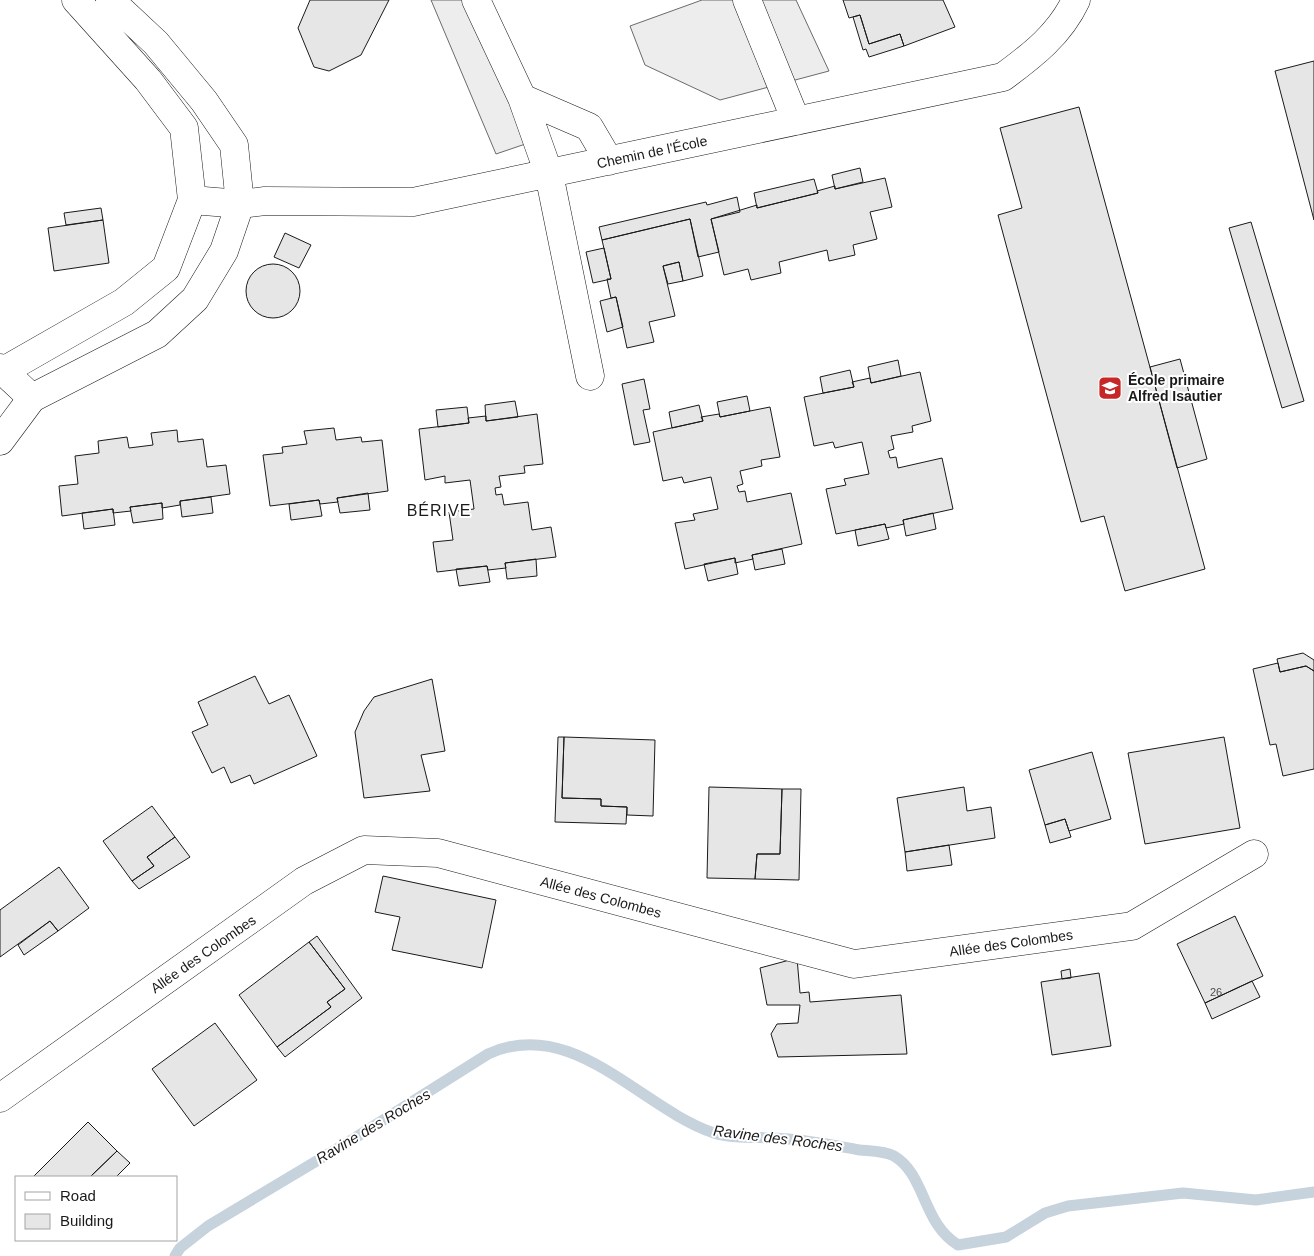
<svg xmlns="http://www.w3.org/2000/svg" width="1314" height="1256" viewBox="0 0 1314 1256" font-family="Arial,sans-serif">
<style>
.parking{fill:#ededed;stroke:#6a6a6a}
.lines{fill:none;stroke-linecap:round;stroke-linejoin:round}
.stream{stroke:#c6d2dc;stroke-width:11}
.building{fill:#e6e6e6;stroke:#1a1a1a}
.minor-casing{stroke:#1a1a1a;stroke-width:29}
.major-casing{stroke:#1a1a1a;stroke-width:29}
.minor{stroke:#fff;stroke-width:28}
.major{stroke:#fff;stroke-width:28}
.labels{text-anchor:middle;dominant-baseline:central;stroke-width:4;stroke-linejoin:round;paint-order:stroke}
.number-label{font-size:11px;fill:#4d4d4d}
.street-label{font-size:14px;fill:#1a1a1a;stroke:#fff}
.poi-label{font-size:14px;font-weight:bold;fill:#1a1a1a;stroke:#fff;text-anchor:start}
.water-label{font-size:15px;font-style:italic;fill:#1a1a1a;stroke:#fff}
.quarter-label{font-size:16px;letter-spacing:1px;fill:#1a1a1a;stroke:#fff}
</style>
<rect width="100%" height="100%" fill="#fff"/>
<path class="parking" d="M 431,0 L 487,0 L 546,137 L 496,154 Z
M 702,0 L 796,0 L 829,71 L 720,100 L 645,65 L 630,26 Z"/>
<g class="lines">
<path class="stream" d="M 175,1256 L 180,1248 L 208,1226 L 350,1141 L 488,1054 C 573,1015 640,1108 714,1133 C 737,1140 765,1136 789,1139 C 813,1141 837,1146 860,1150 C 870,1151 885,1151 894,1156 C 926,1175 922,1223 958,1245 L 1006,1237 L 1045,1213 L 1068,1206 L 1183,1193 L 1256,1200 L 1314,1192"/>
</g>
<path class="building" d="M 310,0 L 389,0 L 361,55 L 329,71 L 314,67 L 298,28 Z
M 843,0 L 943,0 L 955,27 L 904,46 L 900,34 L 869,44 L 860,15 L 849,18 Z
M 860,15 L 869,44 L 900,34 L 904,46 L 869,57 L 866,49 L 863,50 L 853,17 Z
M 1314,61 L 1314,220 L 1275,71 Z
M 1079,107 L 1205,569 L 1125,591 L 1104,516 L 1081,522 L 998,215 L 1022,208 L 1000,128 Z
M 860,168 L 863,182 L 835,189 L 832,175 Z
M 885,178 L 892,207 L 870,212 L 877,239 L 853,245 L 855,255 L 829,261 L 827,250 L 779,262 L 781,273 L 751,280 L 748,269 L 724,275 L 711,219 L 757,205 L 757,208 L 818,193 L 817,191 L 835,186 L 835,189 Z
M 814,179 L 818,193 L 757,208 L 754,193 Z
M 737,197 L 740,212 L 711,219 L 719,252 L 698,257 L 690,219 L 602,240 L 599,227 L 706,202 L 707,205 Z
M 101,208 L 103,220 L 66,225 L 64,213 Z
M 690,219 L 703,276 L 683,281 L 679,262 L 663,266 L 675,316 L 649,322 L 654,342 L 627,348 L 616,297 L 611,298 L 607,279 L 611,279 L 602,240 Z
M 103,220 L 109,263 L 54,271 L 48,228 Z
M 1251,222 L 1304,401 L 1282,408 L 1229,228 Z
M 285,233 L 311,245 L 299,268 L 274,257 Z
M 604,248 L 611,279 L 593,283 L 586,252 Z
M 679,262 L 683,281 L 668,284 L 663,266 Z
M246 291a27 27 0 1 1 54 0a27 27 0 1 1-54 0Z
M 616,297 L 623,327 L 607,332 L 600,301 Z
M 1180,359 L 1207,459 L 1177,468 L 1150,367 Z
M 898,360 L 901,376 L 871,383 L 868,367 Z
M 850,370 L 854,387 L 823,393 L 820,377 Z
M 920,372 L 931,421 L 912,426 L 913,432 L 891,436 L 894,449 L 888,451 L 890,458 L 896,457 L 898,468 L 942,458 L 953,509 L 903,520 L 904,524 L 886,528 L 885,524 L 836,534 L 826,489 L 846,485 L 844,479 L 869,474 L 862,442 L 835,448 L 833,442 L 814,446 L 804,397 L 854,387 L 852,382 L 870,378 L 871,383 Z
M 644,379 L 650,409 L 643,410 L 650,442 L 634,445 L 622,384 Z
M 747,396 L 750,411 L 720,417 L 717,402 Z
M 515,401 L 518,417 L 486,421 L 485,405 Z
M 699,405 L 703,421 L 672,428 L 669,412 Z
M 467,407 L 469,423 L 438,427 L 436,410 Z
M 770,407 L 780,457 L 761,460 L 762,466 L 740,471 L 743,484 L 737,486 L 739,492 L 745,491 L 747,502 L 791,493 L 802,544 L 752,555 L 753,559 L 735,563 L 735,558 L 685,569 L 675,523 L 695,520 L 693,514 L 718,509 L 711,477 L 684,483 L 682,477 L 663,481 L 653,432 L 703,421 L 701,417 L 719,414 L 720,417 Z
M 537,414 L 543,464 L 524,466 L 525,473 L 499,476 L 501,487 L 495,488 L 496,495 L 502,494 L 504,505 L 528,502 L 532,530 L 551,527 L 556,557 L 505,563 L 506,568 L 488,570 L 487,566 L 437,572 L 433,542 L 453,540 L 449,512 L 474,509 L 470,480 L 445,483 L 445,476 L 425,480 L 419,429 L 469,423 L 468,418 L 486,416 L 486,421 Z
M 334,428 L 336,440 L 361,437 L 362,442 L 382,440 L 388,491 L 337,498 L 338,502 L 320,504 L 319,500 L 270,506 L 263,455 L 283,453 L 282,447 L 307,444 L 304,431 Z
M 177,430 L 178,442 L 203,439 L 207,467 L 226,465 L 230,494 L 180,501 L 180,505 L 162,508 L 162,503 L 130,507 L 131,511 L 113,513 L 113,509 L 62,516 L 59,486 L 78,484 L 75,456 L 99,453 L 98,441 L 127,437 L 129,448 L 153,445 L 151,433 Z
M 368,493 L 370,510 L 340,513 L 337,498 Z
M 211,497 L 213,513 L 182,517 L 180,501 Z
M 319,500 L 322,516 L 291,520 L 289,504 Z
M 162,503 L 163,519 L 133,523 L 130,507 Z
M 113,509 L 115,525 L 84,529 L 82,513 Z
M 933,513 L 936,529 L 906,536 L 903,520 Z
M 885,524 L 889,539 L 858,546 L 855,530 Z
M 782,549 L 785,564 L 755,570 L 752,555 Z
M 735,558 L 738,574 L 708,581 L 704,564 Z
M 536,559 L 537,576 L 507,579 L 505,563 Z
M 487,566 L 490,582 L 459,586 L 456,569 Z
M 1303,653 L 1314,660 L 1314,671 L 1306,666 L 1280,672 L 1277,659 Z
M 1278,663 L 1280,672 L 1306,666 L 1314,671 L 1314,769 L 1283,776 L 1276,744 L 1270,745 L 1253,669 Z
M 255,676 L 269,704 L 289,695 L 317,756 L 254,784 L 250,775 L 231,783 L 224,767 L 212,773 L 192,732 L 208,725 L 198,702 Z
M 432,679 L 445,751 L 421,755 L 430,791 L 364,798 L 355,732 L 364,711 L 374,697 Z
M 558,737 L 564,737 L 562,798 L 601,799 L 601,806 L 627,807 L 626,824 L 555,822 Z
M 564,737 L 655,740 L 653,816 L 627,815 L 627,807 L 601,806 L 601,799 L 562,798 Z
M 1224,737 L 1240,828 L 1145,844 L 1128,753 Z
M 1092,752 L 1111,819 L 1069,831 L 1065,819 L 1045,825 L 1029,770 Z
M 709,787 L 782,789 L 780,854 L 757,854 L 755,879 L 707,878 Z
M 964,787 L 967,811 L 991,807 L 995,838 L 905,852 L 897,798 Z
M 782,789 L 801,789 L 799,880 L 755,879 L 757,854 L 780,854 Z
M 152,806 L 175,837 L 147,857 L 154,866 L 132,881 L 103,841 Z
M 1065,819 L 1071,837 L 1050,843 L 1045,825 Z
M 175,837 L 190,857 L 139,889 L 132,881 L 154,866 L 147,857 Z
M 949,845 L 952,865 L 907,871 L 905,852 Z
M 59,867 L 89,908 L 58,931 L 50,921 L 0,957 L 0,910 Z
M 383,876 L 496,900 L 482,968 L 392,950 L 400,917 L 375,912 Z
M 1235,916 L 1263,976 L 1205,1003 L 1177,944 Z
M 50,921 L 58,931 L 24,955 L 18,945 Z
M 317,936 L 362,998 L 285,1057 L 277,1047 L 331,1007 L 327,1002 L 345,989 L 309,942 Z
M 309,942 L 345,989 L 327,1002 L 331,1007 L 277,1047 L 239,995 Z
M 797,958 L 800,993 L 809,992 L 810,1002 L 901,995 L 907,1054 L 778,1057 L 771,1034 L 777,1024 L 798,1023 L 800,1005 L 767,1005 L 760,968 Z
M 1070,969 L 1071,978 L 1062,979 L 1061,971 Z
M 1099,973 L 1111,1046 L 1052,1055 L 1041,982 Z
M 1252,981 L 1260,997 L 1212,1019 L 1205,1003 Z
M 215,1023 L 257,1080 L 194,1126 L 152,1069 Z
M 88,1122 L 117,1151 L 90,1177 L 33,1177 Z
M 117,1151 L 130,1163 L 116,1177 L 90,1177 Z"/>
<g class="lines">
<g class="minor-casing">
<path id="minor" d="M 476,0 L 522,98 L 549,174 L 590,376
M 747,0 L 796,121
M 522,98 L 589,127 L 609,161
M 192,200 L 240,204 L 265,201 L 413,202 L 1003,77 C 1033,55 1060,34 1076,0
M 0,368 L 32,398
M 0,1098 L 304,881 L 364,850 L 438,853 L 854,964 L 1132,926 L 1254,854"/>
</g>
<g class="major-casing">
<path id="major" d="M 0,373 L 124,302 L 166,268 L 192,200 L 184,128 L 148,80 L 76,0
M 0,441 L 32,398 L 157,334 L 195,299 L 224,251 L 240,204 L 234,145 L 204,101 L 156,43 L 110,0"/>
</g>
<use href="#minor" class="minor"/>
<use href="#major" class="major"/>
</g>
<defs>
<g id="school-square" transform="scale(1.25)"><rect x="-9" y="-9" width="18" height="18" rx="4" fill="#c62828" stroke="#fff"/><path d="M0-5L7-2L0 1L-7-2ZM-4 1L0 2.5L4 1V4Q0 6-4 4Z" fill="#fff"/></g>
</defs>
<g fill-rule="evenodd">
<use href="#school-square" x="1110" y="388"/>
</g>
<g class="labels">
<g class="number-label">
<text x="1216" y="992">26</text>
</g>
<g class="street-label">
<text transform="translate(652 152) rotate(-12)">Chemin de l'École</text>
<text transform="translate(601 897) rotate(15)">Allée des Colombes</text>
<text transform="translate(1011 943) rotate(-8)">Allée des Colombes</text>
<text transform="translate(203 954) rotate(-35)">Allée des Colombes</text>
</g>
<g class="poi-label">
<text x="1128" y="380">École primaire<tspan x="1128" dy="16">Alfred Isautier</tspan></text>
</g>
<g class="water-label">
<text transform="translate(373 1126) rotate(-31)">Ravine des Roches</text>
<text transform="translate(778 1138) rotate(7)">Ravine des Roches</text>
</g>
<g class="quarter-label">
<text x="439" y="510">BÉRIVE</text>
</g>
</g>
<rect x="15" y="1176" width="162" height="65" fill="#ffffff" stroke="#a3a3a3"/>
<rect x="25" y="1192" width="25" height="8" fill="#ffffff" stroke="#a3a3a3"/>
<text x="60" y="1201" font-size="15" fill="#1a1a1a">Road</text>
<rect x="25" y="1214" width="25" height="15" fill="#e6e6e6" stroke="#a3a3a3"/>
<text x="60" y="1226" font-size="15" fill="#1a1a1a">Building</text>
</svg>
